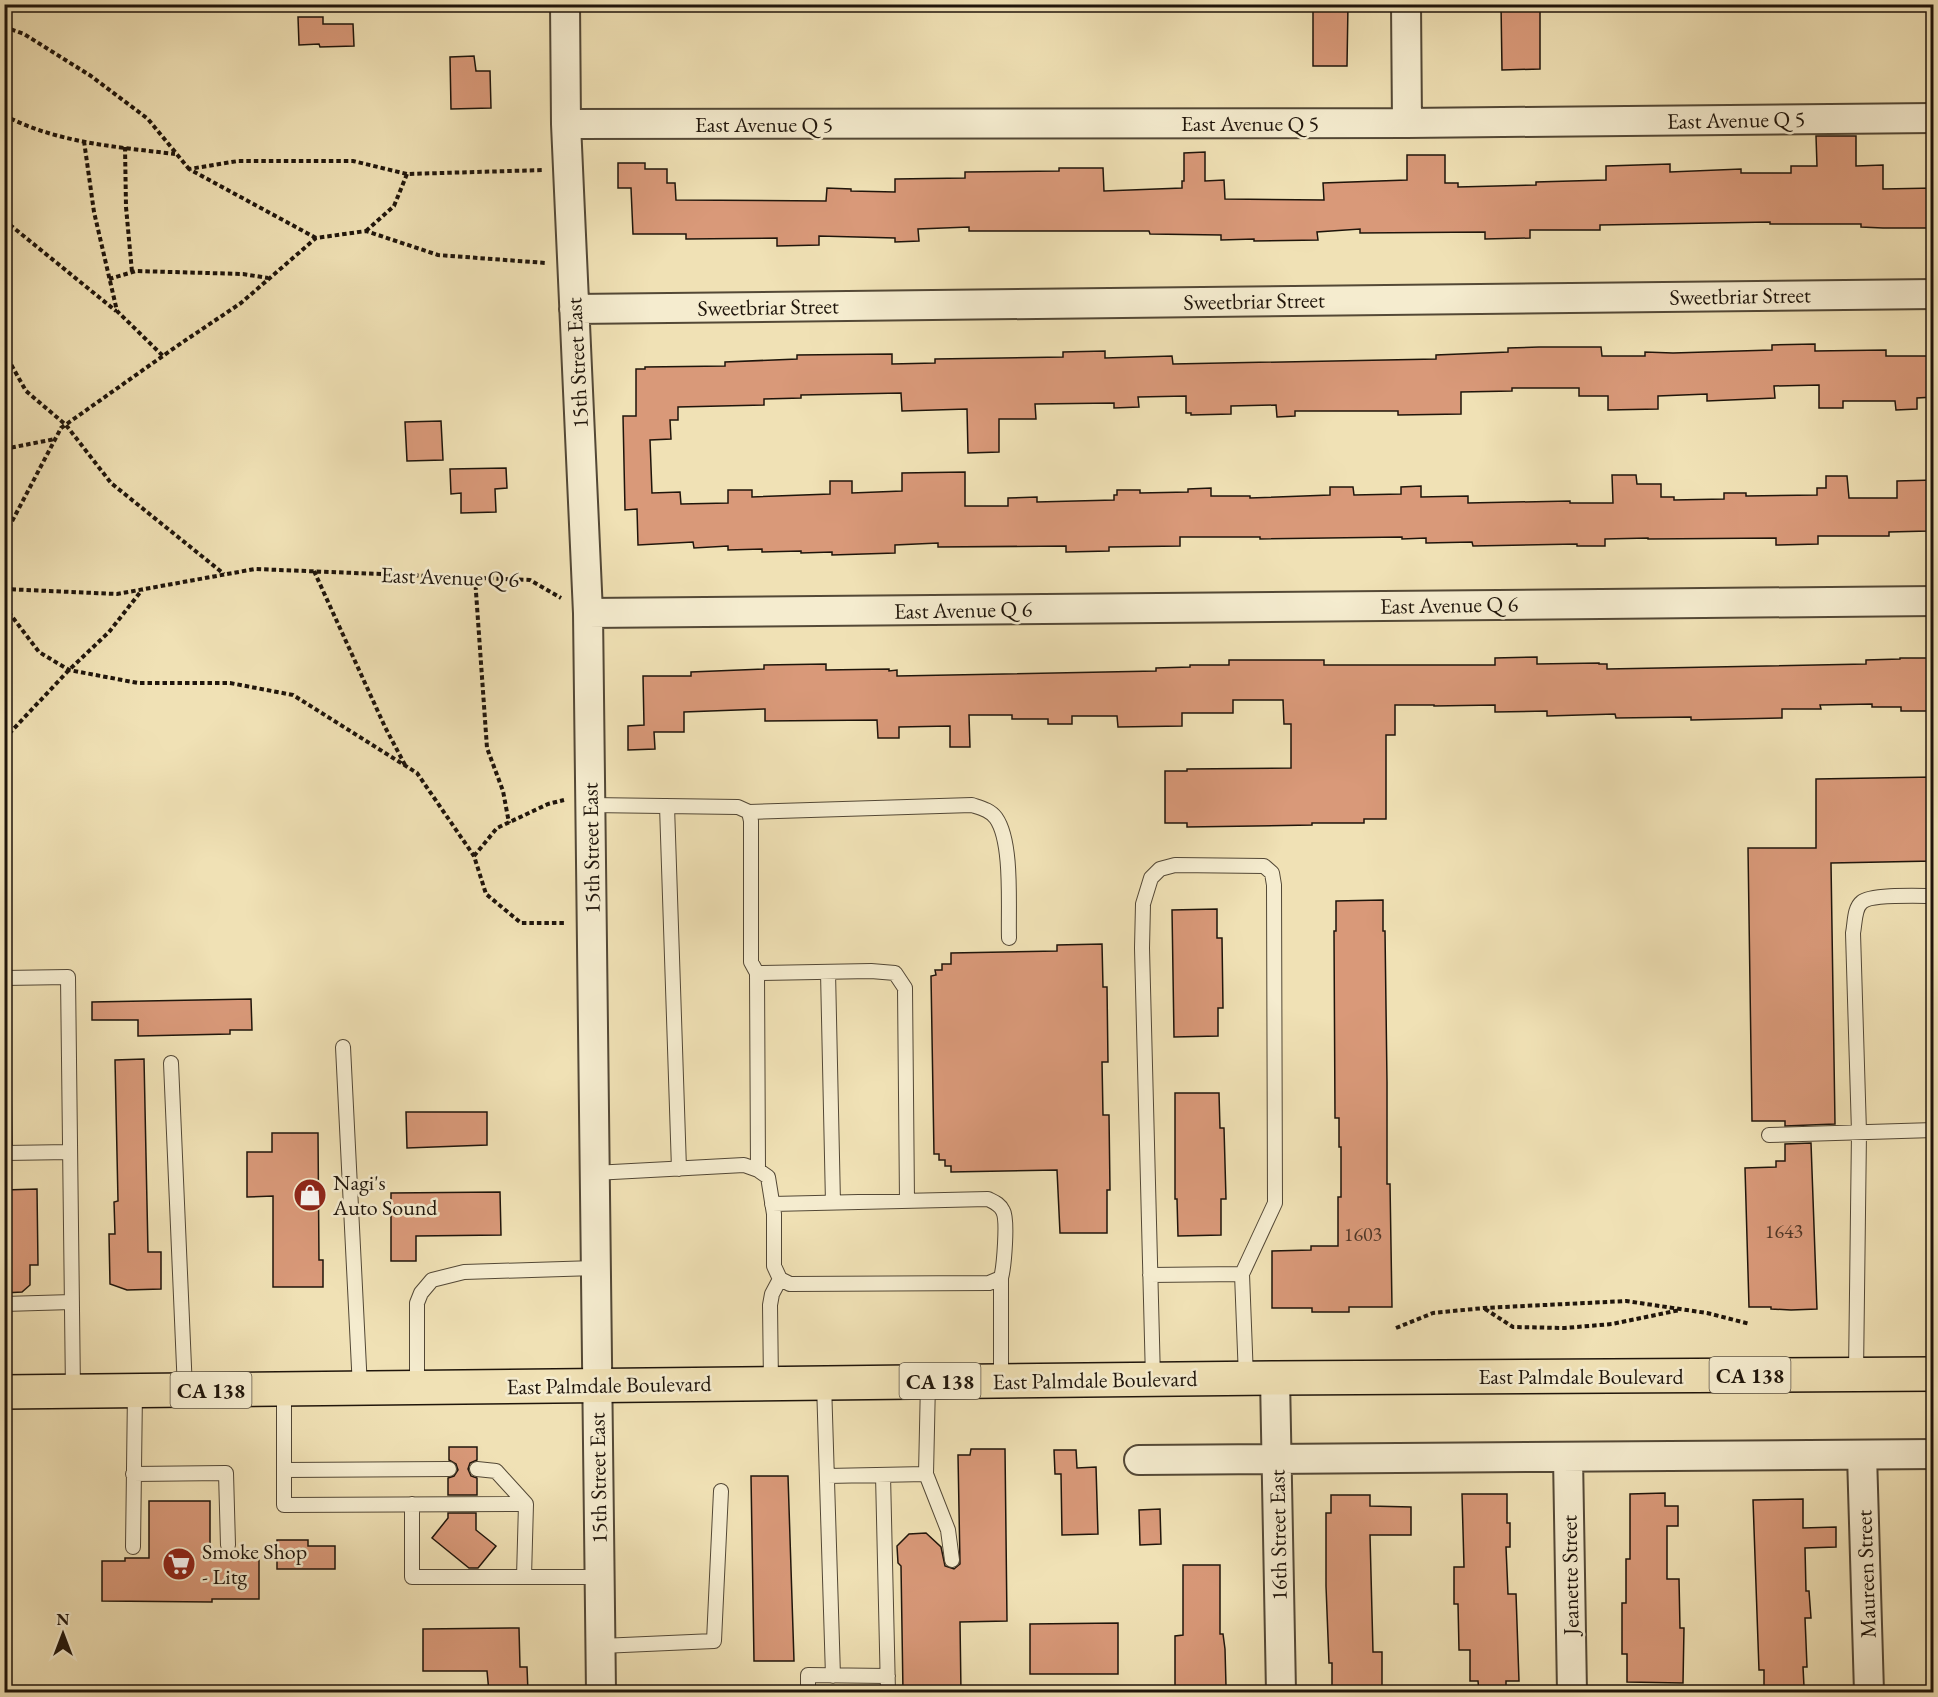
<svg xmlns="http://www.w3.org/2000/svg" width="1938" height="1697" viewBox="0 0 1938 1697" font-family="'EB Garamond',serif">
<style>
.building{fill:#d99979;stroke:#1f150b;stroke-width:1.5}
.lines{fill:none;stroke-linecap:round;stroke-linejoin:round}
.service-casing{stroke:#534836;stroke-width:16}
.minor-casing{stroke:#534836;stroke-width:32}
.trunk-casing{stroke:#1f150b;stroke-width:36}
.path{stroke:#1f150b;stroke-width:4;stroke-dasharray:4.5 3;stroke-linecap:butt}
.service{stroke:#f5eccf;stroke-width:14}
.minor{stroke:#f5eccf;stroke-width:28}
.trunk{stroke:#f0e1b5;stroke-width:33}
.labels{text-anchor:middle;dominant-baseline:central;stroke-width:5;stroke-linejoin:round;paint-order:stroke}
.number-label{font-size:20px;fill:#4e3626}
.shield{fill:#f5eccf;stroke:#5f5646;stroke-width:1.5}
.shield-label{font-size:21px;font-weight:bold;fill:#1f150b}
.street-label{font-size:22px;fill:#1f150b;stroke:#f5eccf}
.poi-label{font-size:22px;fill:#1f150b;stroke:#f5eccf;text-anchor:start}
</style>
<rect width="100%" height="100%" fill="#f0e1b5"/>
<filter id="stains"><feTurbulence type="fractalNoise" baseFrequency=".00333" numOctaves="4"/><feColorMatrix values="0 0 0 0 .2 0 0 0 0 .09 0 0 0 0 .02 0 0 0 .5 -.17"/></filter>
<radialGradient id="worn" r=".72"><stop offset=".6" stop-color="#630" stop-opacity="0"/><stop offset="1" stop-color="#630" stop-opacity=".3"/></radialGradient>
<path class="building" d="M 1313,4 L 1348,4 L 1347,66 L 1313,66 Z
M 1501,4 L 1540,4 L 1540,69 L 1502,70 Z
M 298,17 L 323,17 L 323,24 L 353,24 L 354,46 L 320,47 L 319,44 L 299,45 Z
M 474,56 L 476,71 L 490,71 L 491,108 L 451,109 L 450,57 Z
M 1816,136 L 1856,136 L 1856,166 L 1883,165 L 1883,189 L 1934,188 L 1934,228 L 1883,228 L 1861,227 L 1861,224 L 1770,224 L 1770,222 L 1600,225 L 1600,230 L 1530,230 L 1530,238 L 1485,239 L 1485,232 L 1360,233 L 1360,229 L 1317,232 L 1318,240 L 1254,241 L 1254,239 L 1221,240 L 1221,235 L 1150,234 L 1149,231 L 969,231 L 969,227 L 918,229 L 919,241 L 895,242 L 895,238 L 819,236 L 819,245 L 777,246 L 777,238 L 686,239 L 686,234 L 633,234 L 631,188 L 618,188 L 618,163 L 645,163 L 645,169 L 667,169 L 667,183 L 675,183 L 676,200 L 826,201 L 827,188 L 851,189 L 851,191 L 895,192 L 895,179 L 965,178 L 965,172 L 1059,171 L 1059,168 L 1103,168 L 1104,191 L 1182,188 L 1182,181 L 1184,181 L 1184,153 L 1205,152 L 1205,181 L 1224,180 L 1225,199 L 1324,200 L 1323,183 L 1407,180 L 1407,155 L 1445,155 L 1445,183 L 1458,183 L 1458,187 L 1536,185 L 1536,182 L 1606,180 L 1606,166 L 1670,164 L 1670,172 L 1741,169 L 1741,173 L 1791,173 L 1791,166 L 1817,166 Z
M 1815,344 L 1815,351 L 1886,350 L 1886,356 L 1934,356 L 1934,397 L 1917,398 L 1917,409 L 1896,410 L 1895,401 L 1843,401 L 1843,408 L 1819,408 L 1819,385 L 1774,386 L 1775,398 L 1707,401 L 1707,394 L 1658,396 L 1658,409 L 1608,410 L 1608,396 L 1579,396 L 1579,388 L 1512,388 L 1512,391 L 1461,392 L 1461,414 L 1398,415 L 1398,411 L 1295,411 L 1295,416 L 1277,417 L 1276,405 L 1231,406 L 1231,414 L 1191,415 L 1191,413 L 1186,413 L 1186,396 L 1138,397 L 1139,407 L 1114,408 L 1114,403 L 1035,404 L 1036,419 L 999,419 L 999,452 L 968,453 L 967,409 L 902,411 L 901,393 L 801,395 L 801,398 L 764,399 L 764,405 L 678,407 L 678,420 L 670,420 L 671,439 L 650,440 L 652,493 L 680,492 L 681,504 L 728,503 L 728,490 L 752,490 L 752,497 L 830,494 L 830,481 L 852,481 L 852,493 L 902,491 L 902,473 L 965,472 L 965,506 L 1008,506 L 1008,498 L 1037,497 L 1037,502 L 1114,500 L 1114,495 L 1117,495 L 1117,490 L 1140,490 L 1140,493 L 1188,492 L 1188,489 L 1211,488 L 1211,496 L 1250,496 L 1250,498 L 1330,495 L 1330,487 L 1353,487 L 1354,495 L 1401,494 L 1401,487 L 1421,486 L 1421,497 L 1468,496 L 1468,503 L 1570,501 L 1570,503 L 1613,503 L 1612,475 L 1636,475 L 1637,484 L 1661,484 L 1661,497 L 1674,497 L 1674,500 L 1724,499 L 1724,493 L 1746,493 L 1746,496 L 1817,495 L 1817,488 L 1826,488 L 1826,476 L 1847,476 L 1849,498 L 1897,498 L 1897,481 L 1934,480 L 1934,523 L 1929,531 L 1889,532 L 1889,536 L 1818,536 L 1818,544 L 1776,545 L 1776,538 L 1648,539 L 1648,538 L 1605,539 L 1605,546 L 1577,546 L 1577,544 L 1473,546 L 1472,542 L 1426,543 L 1426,538 L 1402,539 L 1402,537 L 1260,539 L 1260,537 L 1180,537 L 1180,546 L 1109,547 L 1109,551 L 1066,552 L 1066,546 L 938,547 L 938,543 L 895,545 L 895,553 L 832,555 L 832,552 L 801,553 L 801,551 L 762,552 L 762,549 L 728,550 L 728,546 L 694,548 L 693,542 L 638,545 L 637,509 L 625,510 L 623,416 L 636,416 L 636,369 L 645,369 L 645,367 L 725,366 L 725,362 L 797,359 L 797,355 L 892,354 L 892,364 L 935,363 L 935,359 L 1063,357 L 1063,352 L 1105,351 L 1105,358 L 1172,356 L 1173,364 L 1436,359 L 1436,355 L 1508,352 L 1508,348 L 1539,347 L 1601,347 L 1602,356 L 1645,356 L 1645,352 L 1673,353 L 1772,350 L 1772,345 Z
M 441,421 L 443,460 L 407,461 L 405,422 Z
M 506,468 L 507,488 L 495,489 L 496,512 L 461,513 L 461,493 L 451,494 L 450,469 Z
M 1537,657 L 1537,664 L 1599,663 L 1599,664 L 1607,664 L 1607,669 L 1866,664 L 1866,660 L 1900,659 L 1900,658 L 1934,658 L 1934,711 L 1901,711 L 1901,707 L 1872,707 L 1872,704 L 1820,705 L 1821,709 L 1782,709 L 1782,718 L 1691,720 L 1691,717 L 1616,718 L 1615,714 L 1547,716 L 1547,711 L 1495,712 L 1495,705 L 1434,706 L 1434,705 L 1395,705 L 1395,735 L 1386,735 L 1386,819 L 1364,819 L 1364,823 L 1312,823 L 1312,825 L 1187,827 L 1187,823 L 1165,823 L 1165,771 L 1187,771 L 1187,769 L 1291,768 L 1291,724 L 1284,724 L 1283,700 L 1233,700 L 1233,713 L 1182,713 L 1182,726 L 1118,727 L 1117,716 L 1072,716 L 1072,724 L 1048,724 L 1048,719 L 1012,719 L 1012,715 L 969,715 L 970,747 L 950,747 L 950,726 L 899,727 L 899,738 L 878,738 L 877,720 L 765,721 L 765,709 L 684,712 L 684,732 L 654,732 L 655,749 L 628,750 L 628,726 L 644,725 L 643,676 L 691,676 L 691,672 L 764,669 L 764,665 L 826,664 L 826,670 L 889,669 L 889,671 L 897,670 L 897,676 L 1156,671 L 1156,668 L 1190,667 L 1190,665 L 1229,665 L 1229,660 L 1324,660 L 1324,665 L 1495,665 L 1495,658 Z
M 1934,777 L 1934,861 L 1831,863 L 1835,1124 L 1785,1126 L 1785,1121 L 1752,1121 L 1748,848 L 1816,848 L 1816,779 Z
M 1383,900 L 1383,931 L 1385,931 L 1387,1082 L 1387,1184 L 1390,1184 L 1392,1307 L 1349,1307 L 1349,1312 L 1312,1312 L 1312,1308 L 1272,1308 L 1272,1251 L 1311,1250 L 1311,1246 L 1338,1246 L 1338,1197 L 1341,1197 L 1341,1147 L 1339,1147 L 1339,1118 L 1335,1118 L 1334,931 L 1336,931 L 1336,901 Z
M 1217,909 L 1217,938 L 1222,938 L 1223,1008 L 1218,1008 L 1218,1036 L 1174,1037 L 1172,910 Z
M 1102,944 L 1103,987 L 1107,987 L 1108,1062 L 1102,1062 L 1103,1115 L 1109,1115 L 1110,1190 L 1107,1190 L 1107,1233 L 1060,1233 L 1057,1170 L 951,1172 L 951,1166 L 945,1166 L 945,1160 L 939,1160 L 939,1154 L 934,1154 L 931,976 L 936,975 L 935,970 L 942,970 L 942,964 L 951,964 L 951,953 L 1057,951 L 1057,945 Z
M 251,999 L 252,1030 L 230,1030 L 230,1034 L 138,1036 L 138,1020 L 92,1020 L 92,1002 Z
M 144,1059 L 148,1252 L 161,1252 L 161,1289 L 127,1290 L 110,1284 L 109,1234 L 115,1234 L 114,1202 L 118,1201 L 115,1060 Z
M 1175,1093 L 1219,1093 L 1220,1128 L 1224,1128 L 1226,1199 L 1221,1199 L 1221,1235 L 1178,1236 L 1177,1199 L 1175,1199 Z
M 406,1112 L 487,1112 L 487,1145 L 407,1148 Z
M 272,1133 L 318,1133 L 319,1260 L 323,1260 L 323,1287 L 273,1287 L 273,1196 L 247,1197 L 247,1152 L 272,1152 Z
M 1811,1143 L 1817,1309 L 1791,1310 L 1771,1309 L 1771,1307 L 1749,1307 L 1745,1168 L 1776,1167 L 1776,1161 L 1785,1161 L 1785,1144 Z
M 37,1189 L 38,1265 L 30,1265 L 30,1285 L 22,1292 L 4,1293 L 4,1190 Z
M 500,1192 L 501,1235 L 416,1236 L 416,1261 L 391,1261 L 391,1193 Z
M 449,1447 L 477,1447 L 477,1460 L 470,1463 L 468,1469 L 471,1476 L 477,1478 L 477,1495 L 448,1495 L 448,1478 L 454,1476 L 458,1470 L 456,1464 L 449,1460 Z
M 971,1449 L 1005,1449 L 1007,1621 L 960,1622 L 961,1692 L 903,1692 L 901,1566 L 898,1563 L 897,1546 L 909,1534 L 926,1533 L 941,1547 L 945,1566 L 954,1569 L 960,1564 L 958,1455 L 970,1455 Z
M 1054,1450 L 1076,1450 L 1077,1468 L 1096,1467 L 1098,1534 L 1062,1535 L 1061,1474 L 1055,1474 Z
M 751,1476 L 788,1476 L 794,1661 L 754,1661 Z
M 1665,1493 L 1665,1506 L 1678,1506 L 1678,1526 L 1667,1526 L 1667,1579 L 1679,1579 L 1680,1628 L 1684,1628 L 1683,1683 L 1627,1682 L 1627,1654 L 1622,1654 L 1622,1603 L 1626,1603 L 1626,1559 L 1630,1559 L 1630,1494 Z
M 1462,1494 L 1507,1494 L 1507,1523 L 1510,1523 L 1510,1547 L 1506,1547 L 1508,1594 L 1516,1594 L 1519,1681 L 1506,1681 L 1506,1691 L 1479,1692 L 1478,1681 L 1470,1681 L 1470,1650 L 1459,1650 L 1458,1604 L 1454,1604 L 1454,1567 L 1464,1567 Z
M 1331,1495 L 1370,1495 L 1370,1506 L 1411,1507 L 1411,1535 L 1370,1535 L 1373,1652 L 1382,1652 L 1382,1689 L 1369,1689 L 1369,1692 L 1332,1692 L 1332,1663 L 1329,1663 L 1326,1586 L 1326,1513 L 1331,1513 Z
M 1803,1499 L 1803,1528 L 1836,1527 L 1836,1547 L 1805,1548 L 1806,1591 L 1809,1591 L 1811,1618 L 1805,1618 L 1807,1667 L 1803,1667 L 1804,1686 L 1764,1688 L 1764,1670 L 1759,1670 L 1753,1500 Z
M 149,1501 L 210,1501 L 210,1556 L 234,1556 L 234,1559 L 259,1559 L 259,1599 L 212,1599 L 212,1602 L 102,1601 L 102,1561 L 125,1561 L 125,1558 L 149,1558 Z
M 1160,1509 L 1161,1544 L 1140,1545 L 1139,1510 Z
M 448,1513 L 476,1513 L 476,1530 L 496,1546 L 478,1568 L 469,1568 L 432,1538 L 448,1518 Z
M 277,1540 L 308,1540 L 308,1546 L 335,1546 L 335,1569 L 277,1569 Z
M 1183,1565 L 1220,1565 L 1220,1634 L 1223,1634 L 1225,1649 L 1226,1686 L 1175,1687 L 1175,1636 L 1183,1635 Z
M 1118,1623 L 1118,1674 L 1030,1674 L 1030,1624 Z
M 519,1628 L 520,1667 L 527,1667 L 528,1692 L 489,1692 L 487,1671 L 423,1671 L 423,1629 Z"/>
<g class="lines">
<g class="service-casing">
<path id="service" d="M 590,805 L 738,807 L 749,812 L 751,821 L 751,962 L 757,973 L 871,971 L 895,973 L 905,988 L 907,1201
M 667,806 L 679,1169
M 749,812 L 972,805 C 981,808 990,810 996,818 C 1013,842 1008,908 1009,938
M 828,972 L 833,1203
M 757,973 L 758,1170
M 4,978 L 68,977 L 73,1392
M 343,1047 L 360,1388
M 171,1063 L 185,1390
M 4,1098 L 5,1153 L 70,1152
M 1769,1135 L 1934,1130
M 594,1173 L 744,1165 L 758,1170 L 768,1177 L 774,1214 L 774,1266 L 780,1279 L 790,1284 L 989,1283 L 1001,1278 C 1004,1267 1008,1220 1003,1211 C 1000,1204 994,1202 988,1199 L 772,1204
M 1150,1275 L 1242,1274
M 1001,1278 L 1001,1381
M 4,1304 L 72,1302
M 1856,1374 L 1859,1132 L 1853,933 C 1855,924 1854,908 1862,902 C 1871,894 1920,896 1934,896
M 1153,1379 L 1142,948 L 1143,904 L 1151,878 L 1160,869 L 1175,865 L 1264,866 L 1272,873 L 1274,885 L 1275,1203 L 1242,1274 L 1246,1378
M 771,1383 L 770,1305 L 772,1294 L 780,1279
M 824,1383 L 833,1676
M 417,1388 L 417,1303 L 421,1293 L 432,1280 L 464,1272 L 595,1268
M 284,1389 L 284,1505 L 526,1504 L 524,1577 L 600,1577
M 477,1469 L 496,1471 L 526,1504
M 284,1470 L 449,1469
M 133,1474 L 226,1473 L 228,1545
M 926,1474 L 948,1530 L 952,1560
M 883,1475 L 888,1692
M 827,1476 L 926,1474 L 928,1382
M 412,1504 L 412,1577 L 524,1577
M 133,1547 L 135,1391
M 601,1646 L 714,1641 L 721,1491
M 808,1692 L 808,1675 L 888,1676"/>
</g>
<g class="minor-casing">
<path id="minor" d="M 565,4 L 566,124 L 588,613 L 601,1692
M 1406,4 L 1407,123
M 566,124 L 1407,123 L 1934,118
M 574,309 L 1934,294
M 588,613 L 1934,601
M 1275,1378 L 1281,1692
M 1862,1455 L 1869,1692
M 1568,1457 L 1572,1692
M 1139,1460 L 1934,1454"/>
</g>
<g class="trunk-casing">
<path id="trunk" d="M 4,1392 L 1275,1378 L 1934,1374"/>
</g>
<path class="path" d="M 4,27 L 24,34 L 91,76 L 148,119 L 189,169
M 4,115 C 56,143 118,147 175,154
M 84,141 L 94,212 L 117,311 L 163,356
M 125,147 L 126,207 L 132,272
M 4,220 L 116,311
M 366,231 L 394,206 L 407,174
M 316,238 L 189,169 L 238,161 L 353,161 L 407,174 L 544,170
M 109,279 L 136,271 L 243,274 L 268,278
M 4,352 L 26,391 L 66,425 L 111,483 L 224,574
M 4,449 L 55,439
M 4,542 L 7,531 L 61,428 L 177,346 L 241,303 L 316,238 L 366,231 L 438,255 L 546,263
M 314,571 L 385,727 L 405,765
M 475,578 L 487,748 L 503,791 L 509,823
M 4,589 L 117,594 L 255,569 L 530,580 L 561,598
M 4,606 L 39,652 L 69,670 L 138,683 L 230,683 L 293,695 L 417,773 L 474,856 L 486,894 L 521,923 L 565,923
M 4,739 L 69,670 L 109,632 L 142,590
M 474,856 L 497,828 L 548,804 L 564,800
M 1485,1309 L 1513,1327 L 1565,1328 L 1612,1324 L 1680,1310
M 1396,1328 L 1433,1313 L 1484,1308 L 1626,1301 L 1707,1313 L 1750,1324"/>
<use href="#service" class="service"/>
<use href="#minor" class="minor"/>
<use href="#trunk" class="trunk"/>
</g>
<defs>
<g id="shop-disc" transform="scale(1.725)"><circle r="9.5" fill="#8f2418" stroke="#f5eccf"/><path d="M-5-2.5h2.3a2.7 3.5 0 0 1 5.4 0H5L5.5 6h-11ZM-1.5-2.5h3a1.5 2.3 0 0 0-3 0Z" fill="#fff"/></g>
<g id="supermarket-disc" transform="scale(1.725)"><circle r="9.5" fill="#8f2418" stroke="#f5eccf"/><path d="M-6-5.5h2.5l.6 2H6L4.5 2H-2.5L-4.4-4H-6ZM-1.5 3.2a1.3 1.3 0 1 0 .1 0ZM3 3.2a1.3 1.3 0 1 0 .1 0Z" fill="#fff"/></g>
</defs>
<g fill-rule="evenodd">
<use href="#shop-disc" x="310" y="1195"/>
<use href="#supermarket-disc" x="179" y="1564"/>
</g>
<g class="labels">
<g class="number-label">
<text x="1784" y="1231">1643</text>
<text x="1363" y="1234">1603</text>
</g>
<g class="shield">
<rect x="1709.5" y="1357" width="81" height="36" rx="4.5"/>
<rect x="899.5" y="1363" width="81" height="36" rx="4.5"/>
<rect x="170.5" y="1372" width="81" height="36" rx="4.5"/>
</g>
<g class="shield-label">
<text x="1750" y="1375">CA 138</text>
<text x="940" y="1381">CA 138</text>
<text x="211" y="1390">CA 138</text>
</g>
<g class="street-label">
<text transform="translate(1736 120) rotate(-1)">East Avenue Q 5</text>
<text x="1250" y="123">East Avenue Q 5</text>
<text x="764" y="124">East Avenue Q 5</text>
<text transform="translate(1740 296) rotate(-1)">Sweetbriar Street</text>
<text transform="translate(1254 301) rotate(-1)">Sweetbriar Street</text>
<text transform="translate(768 307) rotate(-1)">Sweetbriar Street</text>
<text transform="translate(577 363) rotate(-93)">15th Street East</text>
<text transform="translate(450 577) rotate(2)">East Avenue Q 6</text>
<text transform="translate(1449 605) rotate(-1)">East Avenue Q 6</text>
<text transform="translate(963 610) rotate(-1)">East Avenue Q 6</text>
<text transform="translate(591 848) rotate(-91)">15th Street East</text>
<text x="1581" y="1376">East Palmdale Boulevard</text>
<text transform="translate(1095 1380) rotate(-1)">East Palmdale Boulevard</text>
<text transform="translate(609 1385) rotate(-1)">East Palmdale Boulevard</text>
<text transform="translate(598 1478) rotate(-91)">15th Street East</text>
<text transform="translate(1278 1535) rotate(-91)">16th Street East</text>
<text transform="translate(1866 1574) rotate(-92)">Maureen Street</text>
<text transform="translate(1570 1575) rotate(-91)">Jeanette Street</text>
</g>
<g class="poi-label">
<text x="333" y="1182">Nagi's<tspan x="333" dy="25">Auto Sound</tspan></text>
<text x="202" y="1551">Smoke Shop<tspan x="202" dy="25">- Litg</tspan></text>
</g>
</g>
<rect width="1938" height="1697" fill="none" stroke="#f0e1b5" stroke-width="24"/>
<rect x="6" y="6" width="1926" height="1685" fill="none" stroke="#1f150b" stroke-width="3"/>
<rect x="12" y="12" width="1914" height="1673" fill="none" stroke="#1f150b" stroke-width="1.5"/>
<g transform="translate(63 1634)" stroke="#f5eccf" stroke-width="4.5" paint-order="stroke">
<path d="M0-4.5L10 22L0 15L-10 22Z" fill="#1f150b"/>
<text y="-9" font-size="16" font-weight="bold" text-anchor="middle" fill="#1f150b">N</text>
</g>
<rect width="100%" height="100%" filter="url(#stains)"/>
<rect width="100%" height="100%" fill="url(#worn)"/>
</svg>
